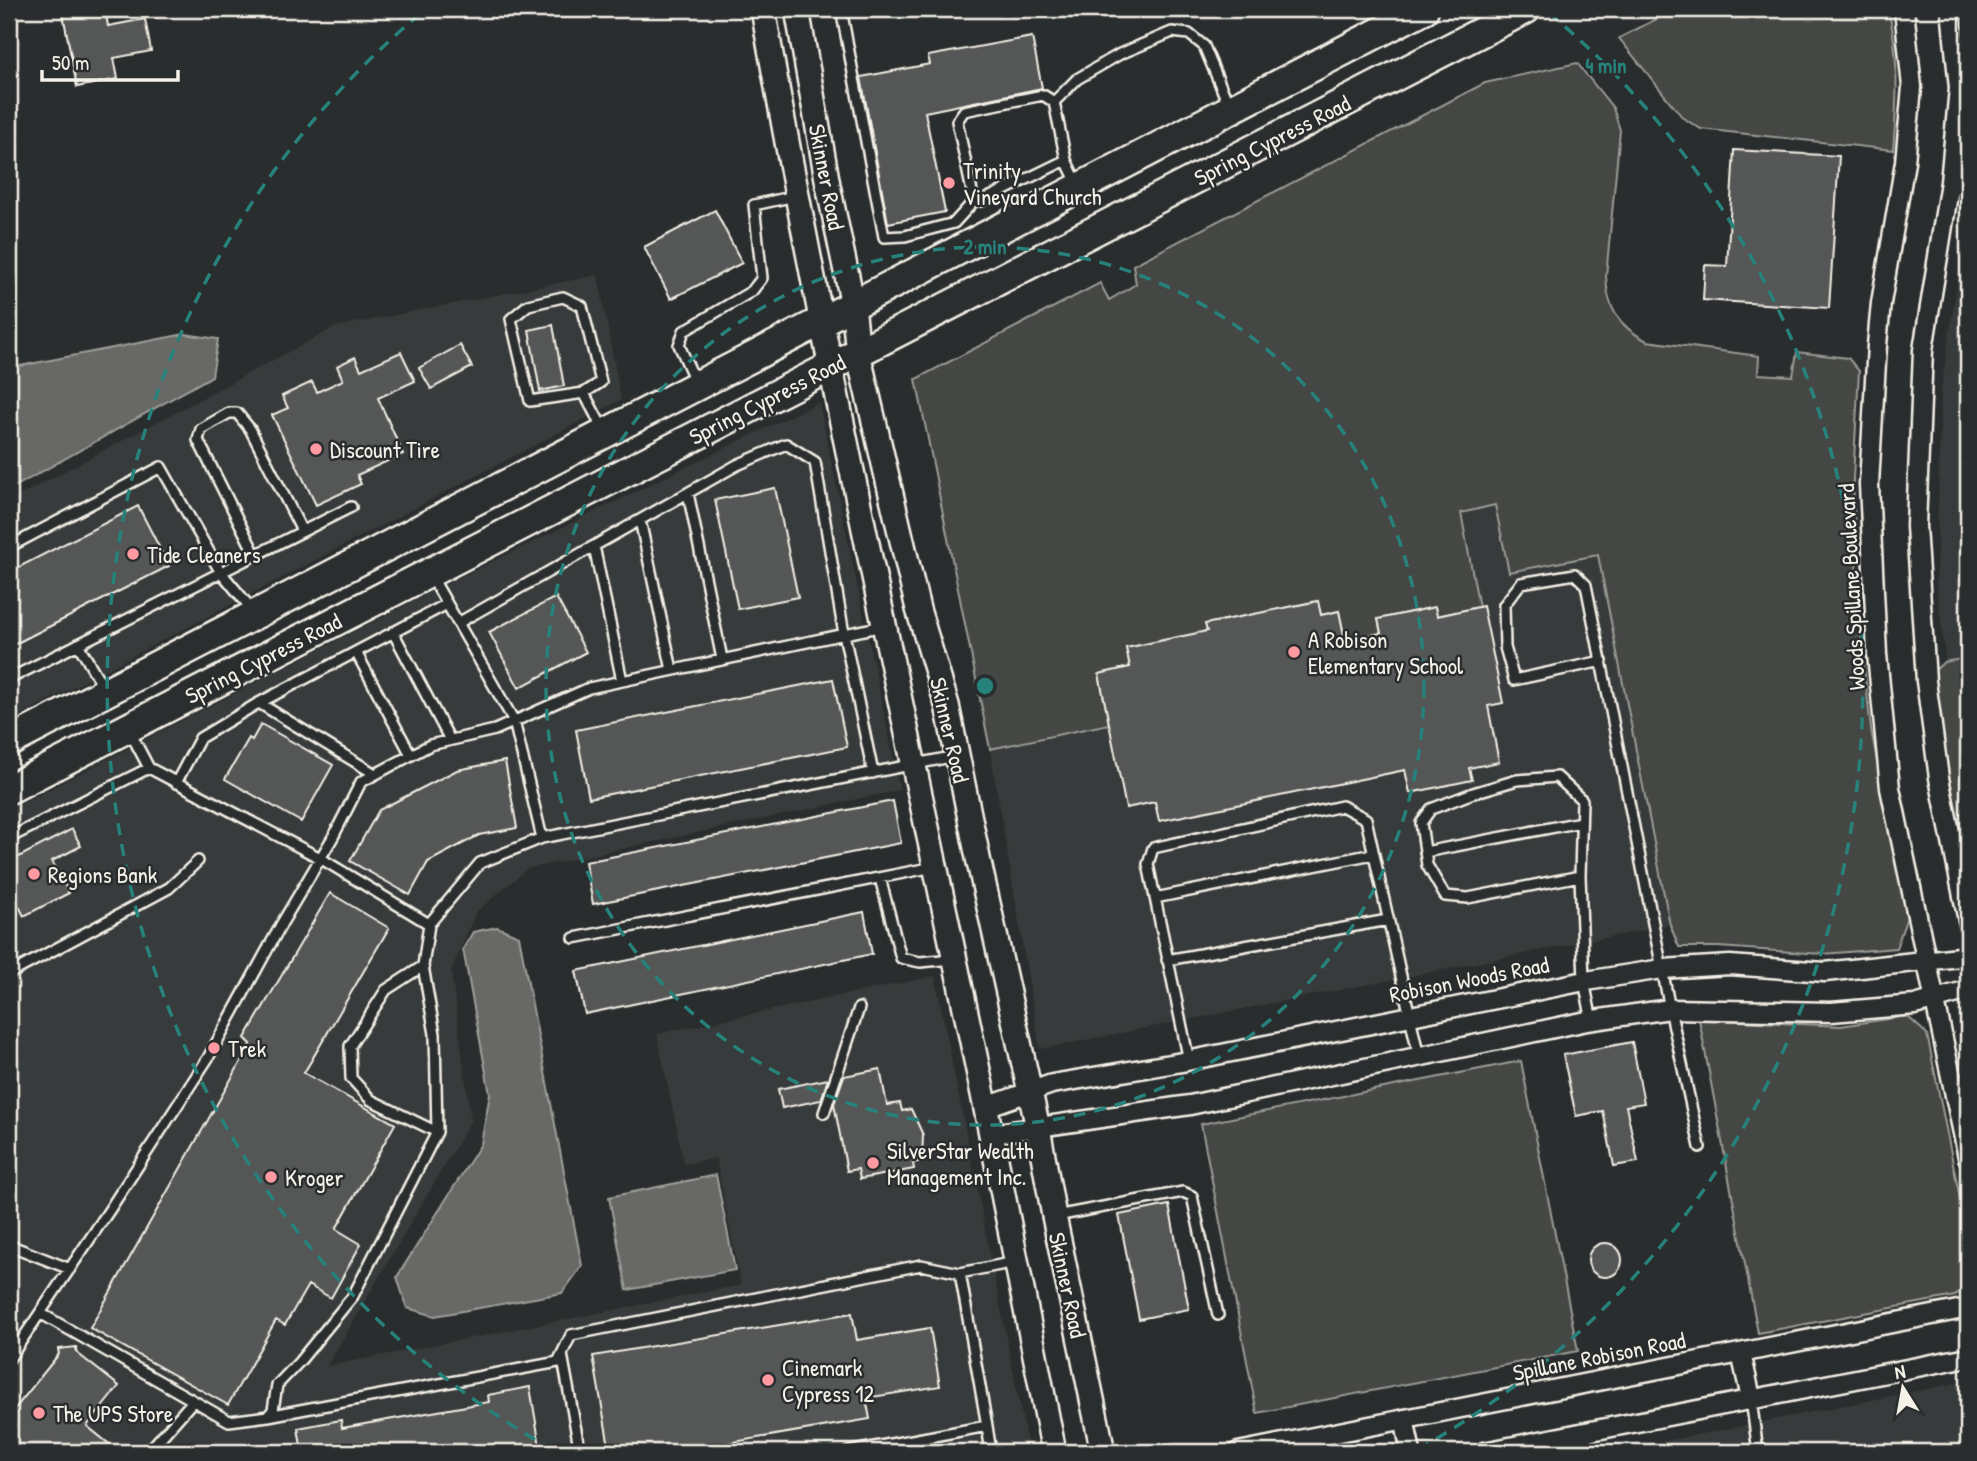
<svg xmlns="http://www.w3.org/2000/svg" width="1977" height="1461" viewBox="0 0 1977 1461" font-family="'Patrick Hand',sans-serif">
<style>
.built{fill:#373a3a}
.green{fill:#444645;stroke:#9c9c96;stroke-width:2}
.water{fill:#676866;stroke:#9f9f9a;stroke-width:2}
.building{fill:#555756;stroke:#f4f1e8;stroke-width:2}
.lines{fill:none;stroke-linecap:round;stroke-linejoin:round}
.service-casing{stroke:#f4f1e8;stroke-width:14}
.minor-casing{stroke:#f4f1e8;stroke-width:23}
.tertiary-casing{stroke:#f4f1e8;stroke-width:28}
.primary-casing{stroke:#f4f1e8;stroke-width:33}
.service{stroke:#2a2d2e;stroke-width:9}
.minor{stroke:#2a2d2e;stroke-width:18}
.tertiary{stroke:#2a2d2e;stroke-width:23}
.primary{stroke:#2a2d2e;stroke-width:28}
.ring{fill:none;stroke:#26827a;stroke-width:3.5;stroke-dasharray:12 9}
.poi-dot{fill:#ff9aa2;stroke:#2a2d2e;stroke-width:2.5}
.labels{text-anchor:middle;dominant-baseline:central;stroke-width:5;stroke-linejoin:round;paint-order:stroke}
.street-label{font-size:23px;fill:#f4f1e8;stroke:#2a2d2e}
.poi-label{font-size:23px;fill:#f4f1e8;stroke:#2a2d2e;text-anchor:start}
.centre{fill:#26827a;stroke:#2a2d2e;stroke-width:3.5}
.ring-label{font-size:21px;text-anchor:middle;font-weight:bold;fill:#26827a;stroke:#2a2d2e;stroke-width:5;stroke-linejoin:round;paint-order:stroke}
</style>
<rect width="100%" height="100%" fill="#2a2d2e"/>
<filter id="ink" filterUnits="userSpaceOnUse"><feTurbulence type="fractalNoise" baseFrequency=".0143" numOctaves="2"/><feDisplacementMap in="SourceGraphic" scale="14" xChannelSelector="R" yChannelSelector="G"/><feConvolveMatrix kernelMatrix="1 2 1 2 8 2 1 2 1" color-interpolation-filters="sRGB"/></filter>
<g filter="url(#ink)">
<path class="built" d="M 1577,63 L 1613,108 L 1620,130 L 1606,276 L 1598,555 L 1670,925 L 1040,1049 L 990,749 L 916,379 L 1100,283 L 1109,300 L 1136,284 L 1133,265 L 1485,83 Z
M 1968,210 L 1968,788 L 1948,679 L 1936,582 L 1941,390 Z
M 598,275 L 621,400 L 9,721 L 9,501 L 335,327 Z
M 819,402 L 900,790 L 527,869 L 476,912 L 451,971 L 471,1120 L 327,1366 L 741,1285 L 716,1158 L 684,1164 L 657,1034 L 935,976 L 1029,1452 L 9,1452 L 9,810 L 444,585 Z
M 1968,1381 L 1968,1452 L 1610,1452 Z"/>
<path class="green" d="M 1676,9 L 1888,9 C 1900,55 1897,103 1893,150 L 1701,129 L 1683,118 L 1619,38 Z
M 1577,63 L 1613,108 L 1620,130 L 1606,276 C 1607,308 1618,326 1647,341 L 1759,356 L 1758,374 L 1793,376 L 1797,352 L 1848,358 L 1859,371 L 1853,479 L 1858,611 L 1871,729 L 1907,917 L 1896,948 L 1823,954 L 1718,947 L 1679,947 L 1670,925 L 1598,555 L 1509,572 L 1495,505 L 1461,513 L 1479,607 L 1437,616 L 1435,607 L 1378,619 L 1382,639 L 1345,640 L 1339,611 L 1321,615 L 1317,601 L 1206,624 L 1208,637 L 1181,636 L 1126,648 L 1130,667 L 1099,674 L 1109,724 L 990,749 L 916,379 L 1100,283 L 1109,300 L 1136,284 L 1133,265 L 1485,83 Z
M 1968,658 L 1968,874 L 1944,766 L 1932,673 L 1944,662 Z
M 1907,1016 L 1927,1034 L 1968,1238 L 1968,1284 L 1955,1296 L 1758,1333 L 1699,1019 L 1841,1026 Z
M 1521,1061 L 1578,1351 L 1257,1413 L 1201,1124 Z"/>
<path class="water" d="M 185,334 L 218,339 L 212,376 L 9,490 L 9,368 Z
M 497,927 L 519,936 L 582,1266 L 562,1293 L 435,1316 L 407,1308 L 397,1277 L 481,1144 L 490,1094 L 463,949 L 473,932 Z
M 716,1175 L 735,1270 L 627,1290 L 609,1197 Z"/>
<path class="building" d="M 62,9 L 105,9 L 108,26 L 145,19 L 151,51 L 114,58 L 118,79 L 77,87 Z
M 1032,37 L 1042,88 L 925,112 L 945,212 L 888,223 L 861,77 L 930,64 L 928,56 Z
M 1734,150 L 1839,156 L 1829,308 L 1703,300 L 1705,265 L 1727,266 Z
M 715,210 L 742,263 L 671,299 L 644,247 Z
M 553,325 L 564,386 L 540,391 L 529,330 Z
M 460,345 L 472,367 L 431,389 L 419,368 Z
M 401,352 L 415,381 L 378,398 L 403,454 L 357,475 L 361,484 L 316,505 L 272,415 L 288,408 L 282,396 L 312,382 L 317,392 L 343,380 L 337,366 L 355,357 L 361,370 Z
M 775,488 L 798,597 L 738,609 L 715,500 Z
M 138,506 L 169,566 L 9,647 L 9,572 Z
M 556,597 L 586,652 L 519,688 L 489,632 Z
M 1318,601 L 1321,615 L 1339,611 L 1345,640 L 1381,633 L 1378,619 L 1435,607 L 1437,616 L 1483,606 L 1503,703 L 1488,706 L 1499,762 L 1469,768 L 1472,780 L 1410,793 L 1405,770 L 1159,821 L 1155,802 L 1126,808 L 1099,674 L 1130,667 L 1126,648 L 1207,631 L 1205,624 Z
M 833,679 L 847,747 L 589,798 L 576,730 Z
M 261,724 L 333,765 L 301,822 L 225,779 L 249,738 L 252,740 Z
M 505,761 L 517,828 L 479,835 L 428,862 L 410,895 L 350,861 L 379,810 L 457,770 Z
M 893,801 L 901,843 L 593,904 L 585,862 Z
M 72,829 L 81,846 L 52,861 L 69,893 L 24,916 L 9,887 L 9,862 Z
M 330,893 L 389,928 L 304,1073 L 395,1124 L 336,1229 L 361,1244 L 331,1298 L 308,1285 L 285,1325 L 276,1320 L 228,1405 L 90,1328 L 251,1044 L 245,1038 Z
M 864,912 L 872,954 L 585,1014 L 576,971 Z
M 1632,1042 L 1644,1103 L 1626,1106 L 1638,1162 L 1614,1166 L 1603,1111 L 1576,1116 L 1563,1055 Z
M 880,1069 L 887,1105 L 900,1103 L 902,1111 L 911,1109 L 923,1135 L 922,1161 L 913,1163 L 914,1169 L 860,1179 L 858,1169 L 847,1171 L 834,1104 L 844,1076 Z
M 828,1079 L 821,1100 L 782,1108 L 778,1089 Z
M 1169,1205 L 1189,1309 L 1139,1319 L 1119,1215 Z
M1588 1260a17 17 0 1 1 34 0a17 17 0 1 1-34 0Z
M 852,1313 L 857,1340 L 930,1328 L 940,1386 L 866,1398 L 870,1419 L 675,1452 L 610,1452 L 593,1356 Z
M 76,1347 L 77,1353 L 119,1386 L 87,1426 L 119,1452 L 9,1452 L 9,1416 L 59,1354 L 58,1349 Z
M 530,1387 L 541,1452 L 302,1452 L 298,1428 L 341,1420 L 342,1428 L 489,1402 L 488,1395 Z"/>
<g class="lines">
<g class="service-casing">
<path id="service" d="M 841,9 L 884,237 L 905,236 L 954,223 L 974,201
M 1054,102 L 1077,79 L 1120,54 L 1172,32 L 1189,34 L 1204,46 L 1229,106
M 1066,160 L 982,201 L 974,201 L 957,121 L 964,111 L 1043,95 L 1054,102 L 1066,160 L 1077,183
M 695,381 L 679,345 L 684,331 L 752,291 L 762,278 L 754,205 L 795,196
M 584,393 L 601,382 L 582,306 L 563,297 L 528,305 L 511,319 L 530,401 L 584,393 L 603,429
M 688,493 L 722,659
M 640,520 L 672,670
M 594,546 L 622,681
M 9,547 L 161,467 L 220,571 L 254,612
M 255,554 L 198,440 L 201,429 L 229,413 L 237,413 L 250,429 L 302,531
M 430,574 L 514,721 L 542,838
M 458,623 L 737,465 L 786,444 L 815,462 L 844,634 L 873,773
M 393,632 L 450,740
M 78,644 L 103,687
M 356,652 L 411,755
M 1602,661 L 1514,680 L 1505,647 L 1504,605 L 1521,583 L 1575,574 L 1586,585 L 1670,1009 L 1700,1147
M 9,679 L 351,507
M 259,703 L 375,774
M 130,732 L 149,768 L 320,858 L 429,924
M 956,756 L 542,838 L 480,863 L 429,924 L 423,966 L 435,1034 L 437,1132 L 353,1296 L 299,1362 L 277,1385 L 273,1410 L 268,1416 L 558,1362 L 571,1335 L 921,1265 L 960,1273 L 1015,1262
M 176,783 L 200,738 L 255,705 L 447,604
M 9,838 L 149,768
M 1425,852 L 1581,822
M 1580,876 L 1468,898 L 1445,896 L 1427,865 L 1421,823 L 1431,809 L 1473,793 L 1517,780 L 1557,777 L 1582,800 L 1580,876 L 1584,981 L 1592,1021
M 880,878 L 901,958 L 920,962 L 953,959
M 1155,898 L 1373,854
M 574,938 L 934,867
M 1167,960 L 1388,920
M 423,966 L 386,990 L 350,1046 L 351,1078 L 371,1100 L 437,1132
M 9,974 L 169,888 L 198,861
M 1189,1061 L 1148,864 L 1153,848 L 1342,806 L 1366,819 L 1419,1057
M 824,1113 L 859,1008
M 1056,1216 L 1183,1192 L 1192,1196 L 1218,1315
M 9,1245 L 70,1269
M 960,1273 L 987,1426
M 40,1313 L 229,1421 L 268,1416
M 562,1354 L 580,1452
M 9,1359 L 110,1209 L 208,1058 L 282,923 L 333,837 L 361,782 L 430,745 L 495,730 L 589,688 L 883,626
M 1751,1399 L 1758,1452
M 148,1452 L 193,1401
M 848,1452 L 987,1426 L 991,1452"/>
</g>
<g class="minor-casing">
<path id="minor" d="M 1904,9 L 1912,87 L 1905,162 L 1881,303 L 1877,345 L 1869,484 L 1877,654 L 1890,788 L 1968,1157
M 1951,9 L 1959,88 L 1950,182 L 1923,350 L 1916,526 L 1926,681 L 1939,778 L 1968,921
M 986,1107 L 1052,1084 L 1182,1062 L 1580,982 L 1662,969 L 1730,965 L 1825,972 L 1968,956
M 991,1134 L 1190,1105 L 1587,1021 L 1670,1009 L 1831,1012 L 1915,1005 L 1968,990
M 1741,1353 L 1751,1398
M 1404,1419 L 1411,1452
M 1238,1452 L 1968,1308
M 1484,1452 L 1968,1357"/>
</g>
<g class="tertiary-casing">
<path id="tertiary" d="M 763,9 C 827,376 910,739 985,1104 C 1009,1220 1031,1336 1054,1452
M 797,9 L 828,185 L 853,305 L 858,353 L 918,609 L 947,705 L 978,858 L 1038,1128 L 1054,1216 L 1103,1452"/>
</g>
<g class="primary-casing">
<path id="primary" d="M 9,742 L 1424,9
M 9,789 L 1526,9"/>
</g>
<use href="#service" class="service"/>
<use href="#minor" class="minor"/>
<use href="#tertiary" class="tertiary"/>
<use href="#primary" class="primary"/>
</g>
</g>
<g class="ring">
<circle cx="985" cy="686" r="439"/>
<path d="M553 1450A878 878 0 0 1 421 13M1549 13A878 878 0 0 1 1417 1450"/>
</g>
<g class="poi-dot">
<circle cx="949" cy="183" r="7"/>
<circle cx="316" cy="449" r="7"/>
<circle cx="133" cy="554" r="7"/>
<circle cx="1294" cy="652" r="7"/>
<circle cx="34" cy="874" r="7"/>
<circle cx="214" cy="1048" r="7"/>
<circle cx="873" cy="1163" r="7"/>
<circle cx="271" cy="1177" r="7"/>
<circle cx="768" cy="1380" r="7"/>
<circle cx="39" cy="1413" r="7"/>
</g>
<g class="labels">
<g class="street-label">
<text transform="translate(1272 140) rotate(-27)">Spring Cypress Road</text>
<text transform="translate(827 177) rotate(79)">Skinner Road</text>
<text transform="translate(767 399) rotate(-27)">Spring Cypress Road</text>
<text transform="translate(1851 587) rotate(-93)">Woods Spillane Boulevard</text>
<text transform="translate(263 658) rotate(-27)">Spring Cypress Road</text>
<text transform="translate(950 730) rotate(77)">Skinner Road</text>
<text transform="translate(1469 979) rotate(-11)">Robison Woods Road</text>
<text transform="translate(1068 1285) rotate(78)">Skinner Road</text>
<text transform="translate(1599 1356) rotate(-11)">Spillane Robison Road</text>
</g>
<g class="poi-label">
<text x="963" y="170">Trinity<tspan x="963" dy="26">Vineyard Church</tspan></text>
<text x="330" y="449">Discount Tire</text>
<text x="147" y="554">Tide Cleaners</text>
<text x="1308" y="639">A Robison<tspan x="1308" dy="26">Elementary School</tspan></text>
<text x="48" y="874">Regions Bank</text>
<text x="228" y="1048">Trek</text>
<text x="887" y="1150">SilverStar Wealth<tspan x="887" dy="26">Management Inc.</tspan></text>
<text x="285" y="1177">Kroger</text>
<text x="782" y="1367">Cinemark<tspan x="782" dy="26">Cypress 12</tspan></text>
<text x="53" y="1413">The UPS Store</text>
</g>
</g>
<circle cx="985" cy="686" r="10" class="centre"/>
<g class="ring-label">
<text x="1606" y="73">4 min</text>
<text x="985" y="254">2 min</text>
</g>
<rect width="1977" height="1461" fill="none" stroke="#2a2d2e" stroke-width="35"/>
<rect x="18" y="18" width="1942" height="1426" fill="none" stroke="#f4f1e8" stroke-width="2.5" filter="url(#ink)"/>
<g transform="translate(1903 1388) rotate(349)" stroke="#2a2d2e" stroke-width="5" paint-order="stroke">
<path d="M0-5L12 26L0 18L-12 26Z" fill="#f4f1e8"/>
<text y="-10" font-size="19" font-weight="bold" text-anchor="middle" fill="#f4f1e8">N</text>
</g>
<path d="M42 70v10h136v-10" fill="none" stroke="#f4f1e8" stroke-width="3.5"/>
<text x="52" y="70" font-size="21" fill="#f4f1e8" stroke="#2a2d2e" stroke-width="5" paint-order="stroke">50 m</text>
</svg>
